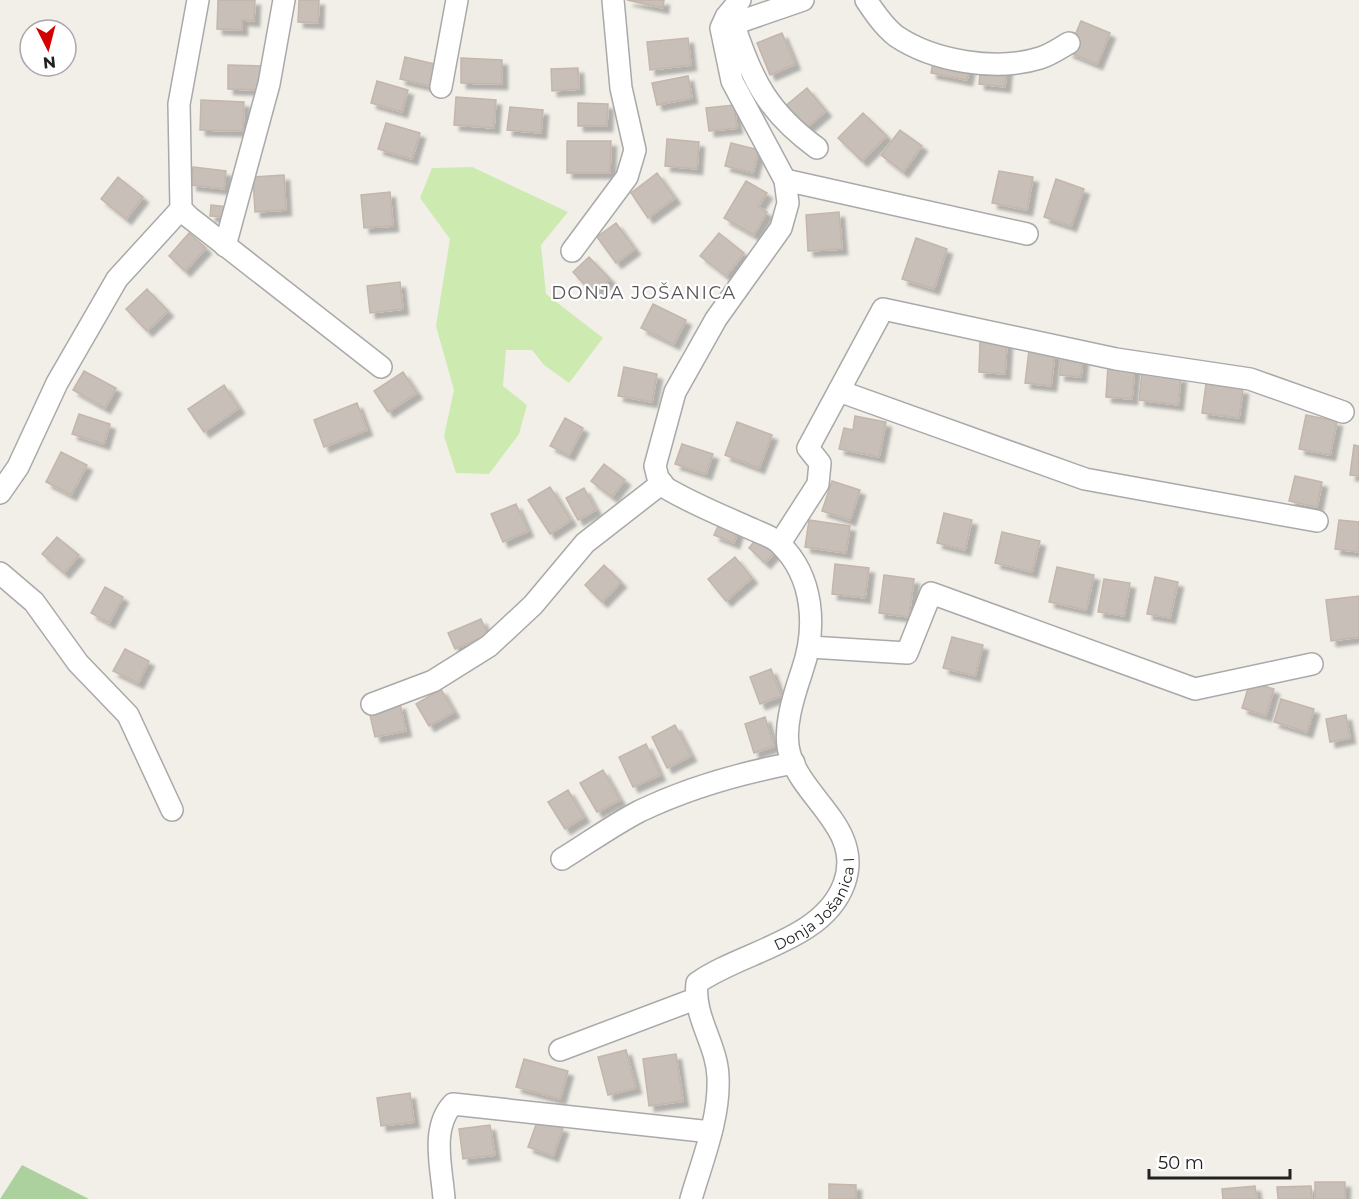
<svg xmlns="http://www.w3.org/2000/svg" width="1359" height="1199" viewBox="0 0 1359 1199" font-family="Montserrat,sans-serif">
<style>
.grass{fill:#cdebb0}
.forest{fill:#add19e}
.building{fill:#c7bfb8;stroke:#c4b6ab;stroke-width:1.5;filter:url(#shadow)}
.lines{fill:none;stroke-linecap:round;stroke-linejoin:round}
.minor-casing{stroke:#a9a9a9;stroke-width:24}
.minor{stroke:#fff;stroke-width:21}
.labels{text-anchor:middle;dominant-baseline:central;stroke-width:4.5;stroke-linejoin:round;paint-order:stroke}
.street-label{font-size:15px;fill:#222;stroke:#fff}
.quarter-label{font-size:18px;letter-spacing:1.5px;fill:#555;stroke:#fff}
</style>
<defs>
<filter id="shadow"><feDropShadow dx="5.5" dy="5.5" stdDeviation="1.5" flood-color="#0004"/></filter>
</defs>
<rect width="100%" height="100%" fill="#f2efe9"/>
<path class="grass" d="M 472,167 L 568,212 L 541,245 L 546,294 L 603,338 L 569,383 L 544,365 L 532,350 L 506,350 L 503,386 L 527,405 L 519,434 L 489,474 L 456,473 L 444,436 L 454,390 L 436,326 L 450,239 L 420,198 L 432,168 Z"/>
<path class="forest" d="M 22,1165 L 89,1199 L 0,1199 Z"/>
<path class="building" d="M 218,0 L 255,0 L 254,21 L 242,20 L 242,30 L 217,29 Z
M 299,0 L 319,0 L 318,23 L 298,22 Z
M 627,0 L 664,0 L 663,8 Z
M 1081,21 L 1110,33 L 1097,64 L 1068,52 Z
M 782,33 L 795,64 L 770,75 L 757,43 Z
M 688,38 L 691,65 L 650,70 L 647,42 Z
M 405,57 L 439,65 L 434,87 L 400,79 Z
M 461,58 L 502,60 L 502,84 L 461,83 Z
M 934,58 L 970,66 L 967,80 L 931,73 Z
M 981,64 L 1007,66 L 1005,87 L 979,84 Z
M 228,65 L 264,66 L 263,90 L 228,89 Z
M 578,68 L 579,89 L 552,91 L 551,69 Z
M 688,76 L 692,98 L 657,105 L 652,83 Z
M 377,81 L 408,90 L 402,112 L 371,103 Z
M 807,88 L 826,111 L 804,130 L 784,107 Z
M 456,97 L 496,100 L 494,128 L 454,125 Z
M 201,100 L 244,102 L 243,131 L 200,130 Z
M 578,103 L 608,104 L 607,126 L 578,126 Z
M 734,105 L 737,128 L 709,131 L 706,108 Z
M 510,107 L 543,110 L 541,133 L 507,130 Z
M 863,113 L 887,136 L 862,161 L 838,138 Z
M 386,123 L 420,133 L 412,159 L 378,149 Z
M 900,130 L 922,146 L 903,172 L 881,155 Z
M 667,139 L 699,142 L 697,169 L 665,166 Z
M 567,141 L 611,141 L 610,173 L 567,173 Z
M 731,143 L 759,150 L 753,173 L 725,166 Z
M 193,167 L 226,171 L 224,189 L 191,185 Z
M 999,171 L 1033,177 L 1027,210 L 992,203 Z
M 657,173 L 675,198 L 648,218 L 631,193 Z
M 284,175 L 286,210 L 255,212 L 253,177 Z
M 118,177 L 143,197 L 126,219 L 101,199 Z
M 1056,179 L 1084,189 L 1071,226 L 1044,217 Z
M 746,181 L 767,193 L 758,207 L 767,212 L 754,235 L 724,218 Z
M 390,192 L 393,226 L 364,228 L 361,195 Z
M 211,205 L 228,207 L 227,217 L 210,216 Z
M 839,212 L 842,249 L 808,251 L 806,215 Z
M 616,223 L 635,249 L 616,263 L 597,237 Z
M 189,233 L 206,248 L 185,271 L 169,256 Z
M 719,233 L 744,253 L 726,276 L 700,256 Z
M 916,238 L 947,249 L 934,289 L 902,279 Z
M 589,257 L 610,279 L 593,294 L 573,272 Z
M 400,282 L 403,309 L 370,313 L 367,286 Z
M 147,289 L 168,311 L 147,331 L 126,309 Z
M 653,304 L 686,320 L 674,344 L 641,328 Z
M 980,341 L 1007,342 L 1005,374 L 979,372 Z
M 1029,350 L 1055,353 L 1051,386 L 1025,383 Z
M 1062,356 L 1083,358 L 1081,377 L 1059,375 Z
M 1108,365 L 1135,366 L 1132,399 L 1106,397 Z
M 624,367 L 657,374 L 652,402 L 618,396 Z
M 84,371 L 116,388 L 105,408 L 73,390 Z
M 403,372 L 417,393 L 388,412 L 374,391 Z
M 1142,373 L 1181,377 L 1178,405 L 1139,400 Z
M 1206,384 L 1243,389 L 1239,418 L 1202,413 Z
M 224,385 L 239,408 L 204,432 L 188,409 Z
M 357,403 L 367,430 L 324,447 L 314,420 Z
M 79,414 L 110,424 L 104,444 L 72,434 Z
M 1306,415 L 1337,421 L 1330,455 L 1299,449 Z
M 855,416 L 886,422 L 879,457 L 839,449 L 844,428 L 853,430 Z
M 565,418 L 583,428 L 569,455 L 550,446 Z
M 737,422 L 772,435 L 759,468 L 725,455 Z
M 682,444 L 713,454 L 706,474 L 675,464 Z
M 1354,445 L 1359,446 L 1359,476 L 1350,475 Z
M 61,452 L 87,465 L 71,495 L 46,482 Z
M 604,464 L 625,480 L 612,497 L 591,481 Z
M 1295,476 L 1322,482 L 1317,507 L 1289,501 Z
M 832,481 L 860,490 L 850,520 L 822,511 Z
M 550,487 L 571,520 L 550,534 L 528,500 Z
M 584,488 L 596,510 L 578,520 L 566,498 Z
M 516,504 L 528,531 L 503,542 L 491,514 Z
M 944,513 L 972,520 L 965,550 L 937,543 Z
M 809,520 L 850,526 L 846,553 L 805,547 Z
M 1339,520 L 1359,522 L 1359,552 L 1335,549 Z
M 719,524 L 738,531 L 734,543 L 714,535 Z
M 1002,532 L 1040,541 L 1032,572 L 995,563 Z
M 57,537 L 79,555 L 64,573 L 42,554 Z
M 758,537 L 775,552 L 765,563 L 749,548 Z
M 735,557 L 752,578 L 726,601 L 708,579 Z
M 835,564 L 869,568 L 865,598 L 832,594 Z
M 604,565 L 621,582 L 602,602 L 585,585 Z
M 1057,567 L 1094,575 L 1086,610 L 1049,602 Z
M 884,575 L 914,579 L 909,617 L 879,613 Z
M 1155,577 L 1178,582 L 1170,618 L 1147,614 Z
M 1104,579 L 1130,583 L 1124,616 L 1098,612 Z
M 105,587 L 123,597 L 109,623 L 91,613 Z
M 1359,596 L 1359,637 L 1331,641 L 1326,600 Z
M 481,619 L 488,635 L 455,649 L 448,633 Z
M 952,637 L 983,645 L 975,676 L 943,668 Z
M 125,649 L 149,661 L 138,683 L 113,671 Z
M 771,669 L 781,696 L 760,704 L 750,677 Z
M 1250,682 L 1274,689 L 1266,716 L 1242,708 Z
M 441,689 L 454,712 L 429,726 L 416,704 Z
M 1281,699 L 1314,709 L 1307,732 L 1274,722 Z
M 400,704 L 406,731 L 375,737 L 369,711 Z
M 1346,715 L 1350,738 L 1330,742 L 1326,719 Z
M 765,717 L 774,746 L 754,753 L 745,724 Z
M 675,725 L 691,756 L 667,768 L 652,737 Z
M 646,744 L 660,775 L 633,787 L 619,757 Z
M 603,770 L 620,800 L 597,812 L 580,783 Z
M 568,790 L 584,817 L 565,829 L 548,802 Z
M 626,1050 L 636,1088 L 608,1095 L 598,1057 Z
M 676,1054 L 683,1101 L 649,1106 L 643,1059 Z
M 524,1059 L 568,1071 L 560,1099 L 516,1087 Z
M 410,1093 L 414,1122 L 381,1126 L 377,1098 Z
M 538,1119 L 563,1128 L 553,1156 L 528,1147 Z
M 490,1125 L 495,1155 L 463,1159 L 459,1129 Z
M 1315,1182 L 1345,1182 L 1345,1199 L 1315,1199 Z
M 829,1184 L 856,1185 L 856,1199 L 829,1199 Z
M 1255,1186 L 1257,1199 L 1223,1199 L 1222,1189 Z
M 1311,1186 L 1312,1199 L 1278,1199 L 1277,1187 Z"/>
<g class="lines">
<g class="minor-casing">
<g id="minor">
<path d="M 198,0 L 179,104 L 181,209 L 189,217 L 381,367"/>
<path d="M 866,0 C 874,12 884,27 896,36 C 933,61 996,72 1040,58 C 1050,55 1060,48 1069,43"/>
<path d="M 734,25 C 752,81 769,113 817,148"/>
<path d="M 722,28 L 803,0"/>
<path d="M 441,87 L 457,0"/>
<path d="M 785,180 L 1027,234"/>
<path d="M 225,246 L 269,84 L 284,0"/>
<path d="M 572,251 L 627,177 L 635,150 L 621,88 L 613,0"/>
<path d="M 839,391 L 1085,479 L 1317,521"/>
<path d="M 0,493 L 18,467 L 57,383 L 117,279 L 181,209"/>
<path d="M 780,543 L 818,484 L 820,463 L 808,448 L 883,309 L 1116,359 L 1250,379 L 1343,412"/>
<path d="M 0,573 L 34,602 L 78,663 L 128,715 L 172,810"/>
<path d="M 810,647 L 907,653 L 931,593 L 1195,689 L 1312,664"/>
<path d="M 372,704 L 433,681 L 489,646 L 533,605 L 585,543 L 662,483"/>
<path d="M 562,859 C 588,843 613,825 640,811 C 690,787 740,773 794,763"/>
<path d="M 560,1050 L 695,999"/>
<path d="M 444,1199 C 442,1169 430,1128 453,1104 L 711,1132"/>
<path id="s1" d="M 691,1199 C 702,1161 720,1118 718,1077 C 717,1044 693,1017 697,983 C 742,951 823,941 844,884 C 864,830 804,800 790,755 C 782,730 794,695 802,671 C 817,628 814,577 780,544 C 774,537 760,533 752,529 C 723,516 693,504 666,488 L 658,478 L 655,466 L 675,392 L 716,319 L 781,228 L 788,203 L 785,180 L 732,81 L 721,28 L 726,17 L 740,0"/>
</g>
</g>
<use href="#minor" class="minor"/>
</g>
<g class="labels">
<g class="street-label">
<text stroke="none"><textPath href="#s1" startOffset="370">Donja Jošanica I</textPath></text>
</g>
<g class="quarter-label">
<text x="644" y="293">DONJA JOŠANICA</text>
</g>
</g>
<g transform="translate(48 48) rotate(174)"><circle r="28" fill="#ffffff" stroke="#a7a7a7" stroke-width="1.5"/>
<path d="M0-4.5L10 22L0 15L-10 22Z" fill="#d40000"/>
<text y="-9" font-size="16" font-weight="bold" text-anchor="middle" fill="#222222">N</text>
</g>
<path d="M1149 1169v9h141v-9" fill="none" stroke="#222222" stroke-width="3"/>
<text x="1158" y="1169" font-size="18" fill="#222222" stroke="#ffffff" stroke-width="4.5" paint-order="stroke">50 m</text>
</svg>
